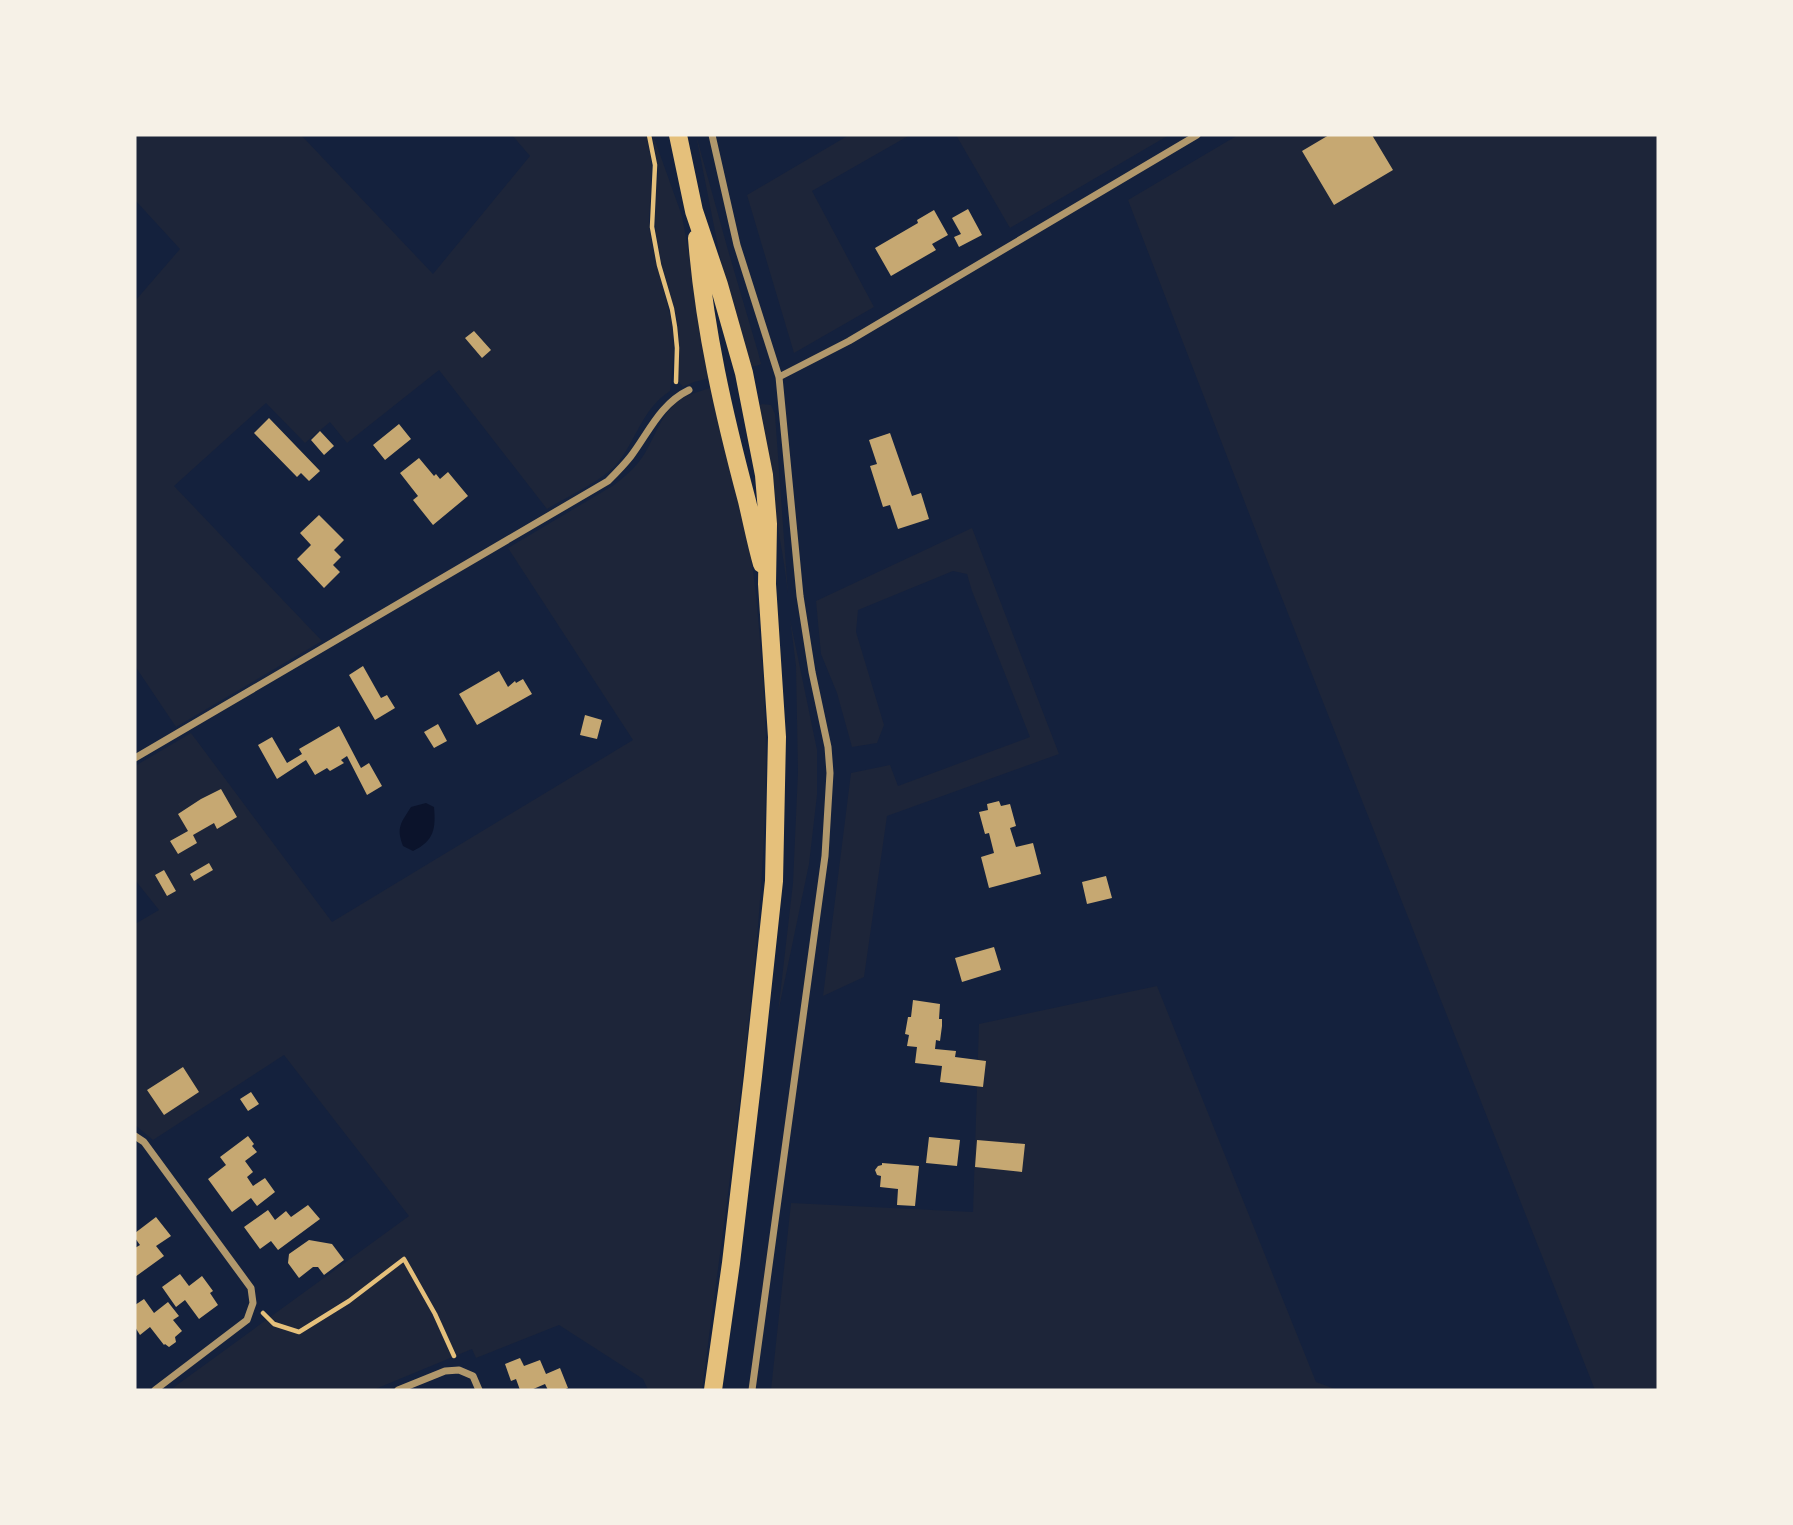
<svg xmlns="http://www.w3.org/2000/svg" width="1793" height="1525" viewBox="0 0 1793 1525" font-family="Figtree,sans-serif">
<style>
.green{fill:#1d2539}
.water{fill:#0b132b}
.building{fill:#c6a872}
.lines{fill:none;stroke-linecap:round;stroke-linejoin:round}
.path{stroke:#e5c07b;stroke-width:4.5}
.minor{stroke:#b1986c;stroke-width:7}
.primary{stroke:#e5c07b;stroke-width:18}
</style>
<rect width="100%" height="100%" fill="#14213d"/>
<path class="green" d="M 135,135 L 301,135 L 433,274 L 530,156 L 512,135 L 647,135 L 652,167 L 649,220 L 650,235 L 673,327 L 674,351 L 670,391 C 641,410 637,440 616,465 C 601,481 567,497 547,509 L 439,370 L 347,443 L 330,422 L 305,443 L 266,403 L 174,486 L 322,641 L 176,727 L 135,666 L 135,301 L 180,249 L 135,200 Z
M 653,135 L 682,216 L 711,378 L 694,382 L 683,387 L 678,381 L 679,343 L 677,320 L 661,262 L 656,235 L 654,202 L 658,174 Z
M 696,135 L 728,250 L 758,352 L 761,364 C 754,368 748,366 741,363 Z
M 849,135 L 910,135 L 812,191 L 874,307 L 794,353 L 747,195 Z
M 956,135 L 1169,135 L 1010,228 Z
M 1238,135 L 1658,135 L 1658,1390 L 1595,1390 L 1274,578 L 1128,200 Z
M 713,387 C 729,456 749,525 756,595 C 761,649 766,704 766,758 C 766,852 757,945 747,1038 C 734,1156 717,1273 702,1390 L 648,1390 L 643,1379 L 559,1325 L 476,1358 L 472,1349 L 373,1390 L 170,1390 L 409,1216 L 284,1055 L 153,1140 L 135,1125 L 135,924 L 159,910 L 135,880 L 135,766 L 191,733 L 332,922 L 633,740 L 508,548 L 614,485 C 626,476 637,466 645,453 C 654,438 663,412 677,402 C 687,394 701,391 713,387 Z
M 762,404 L 771,405 L 775,414 L 788,594 C 781,531 765,470 757,407 Z
M 972,528 L 1059,754 L 887,816 L 864,977 L 823,996 L 851,773 L 890,765 L 898,786 L 1030,737 L 972,591 L 967,574 L 953,571 L 858,610 L 856,632 L 884,725 L 877,743 L 852,747 L 837,693 L 821,654 L 816,601 Z
M 790,619 L 817,750 L 817,795 L 809,864 L 778,1013 L 793,883 L 798,772 L 796,666 Z
M 1157,986 L 1316,1382 L 1338,1390 L 771,1390 L 791,1203 L 973,1212 L 979,1024 Z"/>
<path class="water" d="M 426,803 L 434,807 C 436,829 434,841 413,851 L 403,846 C 396,827 401,823 411,807 Z"/>
<path class="building" d="M 1329,135 L 1372,135 L 1393,170 L 1334,205 L 1302,151 Z
M 968,209 L 982,235 L 959,247 L 954,237 L 961,234 L 952,218 Z
M 934,210 L 948,235 L 932,244 L 936,250 L 891,276 L 875,248 L 918,223 L 917,220 Z
M 474,331 L 491,350 L 482,358 L 465,338 Z
M 269,418 L 320,471 L 309,481 L 301,473 L 297,477 L 254,433 Z
M 399,424 L 411,439 L 385,460 L 373,445 Z
M 320,431 L 334,446 L 324,455 L 311,440 Z
M 890,433 L 912,496 L 921,493 L 929,519 L 898,529 L 890,505 L 883,507 L 870,466 L 877,464 L 869,440 Z
M 419,458 L 434,476 L 436,474 L 440,479 L 448,472 L 468,496 L 433,525 L 413,500 L 418,496 L 400,473 Z
M 319,515 L 344,540 L 334,550 L 341,557 L 333,565 L 340,572 L 324,588 L 297,559 L 311,545 L 300,533 Z
M 363,666 L 381,698 L 387,695 L 395,708 L 375,720 L 349,675 Z
M 499,671 L 508,687 L 515,681 L 516,683 L 523,679 L 532,694 L 477,725 L 459,694 Z
M 585,715 L 602,720 L 597,739 L 580,735 Z
M 438,724 L 447,741 L 434,748 L 424,732 Z
M 339,726 L 361,768 L 369,763 L 382,786 L 367,795 L 347,756 L 341,760 L 344,763 L 330,771 L 327,768 L 315,775 L 306,760 L 277,779 L 258,745 L 272,737 L 287,763 L 302,754 L 299,749 Z
M 221,789 L 237,817 L 217,829 L 214,823 L 193,835 L 197,843 L 178,854 L 170,841 L 188,831 L 178,814 L 201,799 Z
M 999,801 L 1001,806 L 1010,804 L 1016,826 L 1010,828 L 1016,847 L 1033,843 L 1041,874 L 989,888 L 981,857 L 994,853 L 989,833 L 985,834 L 979,812 L 988,810 L 987,804 Z
M 209,863 L 213,870 L 194,881 L 190,874 Z
M 164,870 L 176,891 L 167,896 L 155,875 Z
M 1106,876 L 1112,898 L 1087,904 L 1082,882 Z
M 994,947 L 1001,970 L 962,982 L 955,958 Z
M 913,1000 L 940,1004 L 939,1019 L 942,1019 L 942,1026 L 940,1041 L 936,1040 L 935,1049 L 956,1051 L 955,1057 L 986,1061 L 983,1087 L 940,1082 L 942,1066 L 915,1063 L 917,1047 L 907,1046 L 909,1035 L 905,1034 L 908,1017 L 911,1017 Z
M 183,1067 L 199,1092 L 164,1115 L 147,1090 Z
M 251,1092 L 259,1104 L 248,1111 L 240,1099 Z
M 248,1136 L 254,1144 L 252,1146 L 257,1152 L 245,1161 L 253,1172 L 247,1177 L 253,1186 L 265,1178 L 275,1192 L 257,1206 L 251,1198 L 232,1212 L 208,1179 L 226,1165 L 220,1157 Z
M 929,1137 L 960,1140 L 957,1166 L 926,1163 Z
M 977,1140 L 1025,1144 L 1022,1172 L 975,1167 Z
M 882,1163 L 919,1166 L 915,1206 L 897,1205 L 898,1189 L 880,1187 L 881,1176 L 877,1175 L 875,1170 L 878,1166 L 882,1165 Z
M 308,1205 L 320,1219 L 278,1250 L 271,1241 L 260,1249 L 244,1227 L 268,1210 L 275,1220 L 286,1211 L 291,1217 Z
M 156,1217 L 171,1236 L 156,1246 L 164,1256 L 135,1277 L 135,1248 L 140,1245 L 135,1238 L 135,1233 Z
M 309,1240 L 332,1244 L 344,1260 L 324,1275 L 318,1267 L 313,1267 L 299,1278 L 288,1263 L 289,1254 Z
M 180,1274 L 189,1286 L 202,1276 L 213,1291 L 210,1293 L 218,1305 L 199,1319 L 185,1300 L 176,1307 L 162,1287 Z
M 144,1299 L 154,1313 L 168,1302 L 179,1316 L 173,1320 L 182,1331 L 175,1337 L 176,1342 L 169,1347 L 165,1344 L 164,1345 L 150,1327 L 140,1335 L 135,1327 L 135,1305 Z
M 520,1358 L 524,1366 L 540,1360 L 546,1374 L 560,1368 L 568,1388 L 563,1390 L 548,1390 L 545,1384 L 531,1390 L 520,1390 L 516,1379 L 511,1381 L 505,1364 Z"/>
<g class="lines">
<path class="path" d="M 649,135 L 655,165 L 652,227 L 659,265 L 672,309 L 675,327 L 677,348 L 676,382
M 263,1313 L 274,1324 L 299,1332 L 349,1301 L 404,1259 L 435,1314 L 454,1356"/>
<path class="minor" d="M 712,135 L 737,245 L 779,377 L 800,596 L 812,672 L 828,747 L 830,773 L 825,856 L 752,1390
M 779,377 L 849,341 L 1197,135
M 135,758 L 608,481 C 616,473 624,465 631,456 C 649,432 660,404 689,390
M 135,1136 L 144,1142 L 251,1288 L 253,1303 L 247,1320 L 155,1390
M 398,1390 L 445,1371 L 459,1370 L 473,1376 L 479,1390"/>
<path class="primary" d="M 678,135 L 694,211 L 719,285 L 744,373 L 764,475 L 768,524 L 767,584 L 777,737 L 774,881 L 753,1076 L 731,1263 L 713,1390
M 697,238 C 704,328 724,415 747,501 C 752,522 756,543 762,564"/>
</g>
<rect width="1793" height="1525" fill="none" stroke="#f6f1e7" stroke-width="273"/>
</svg>
